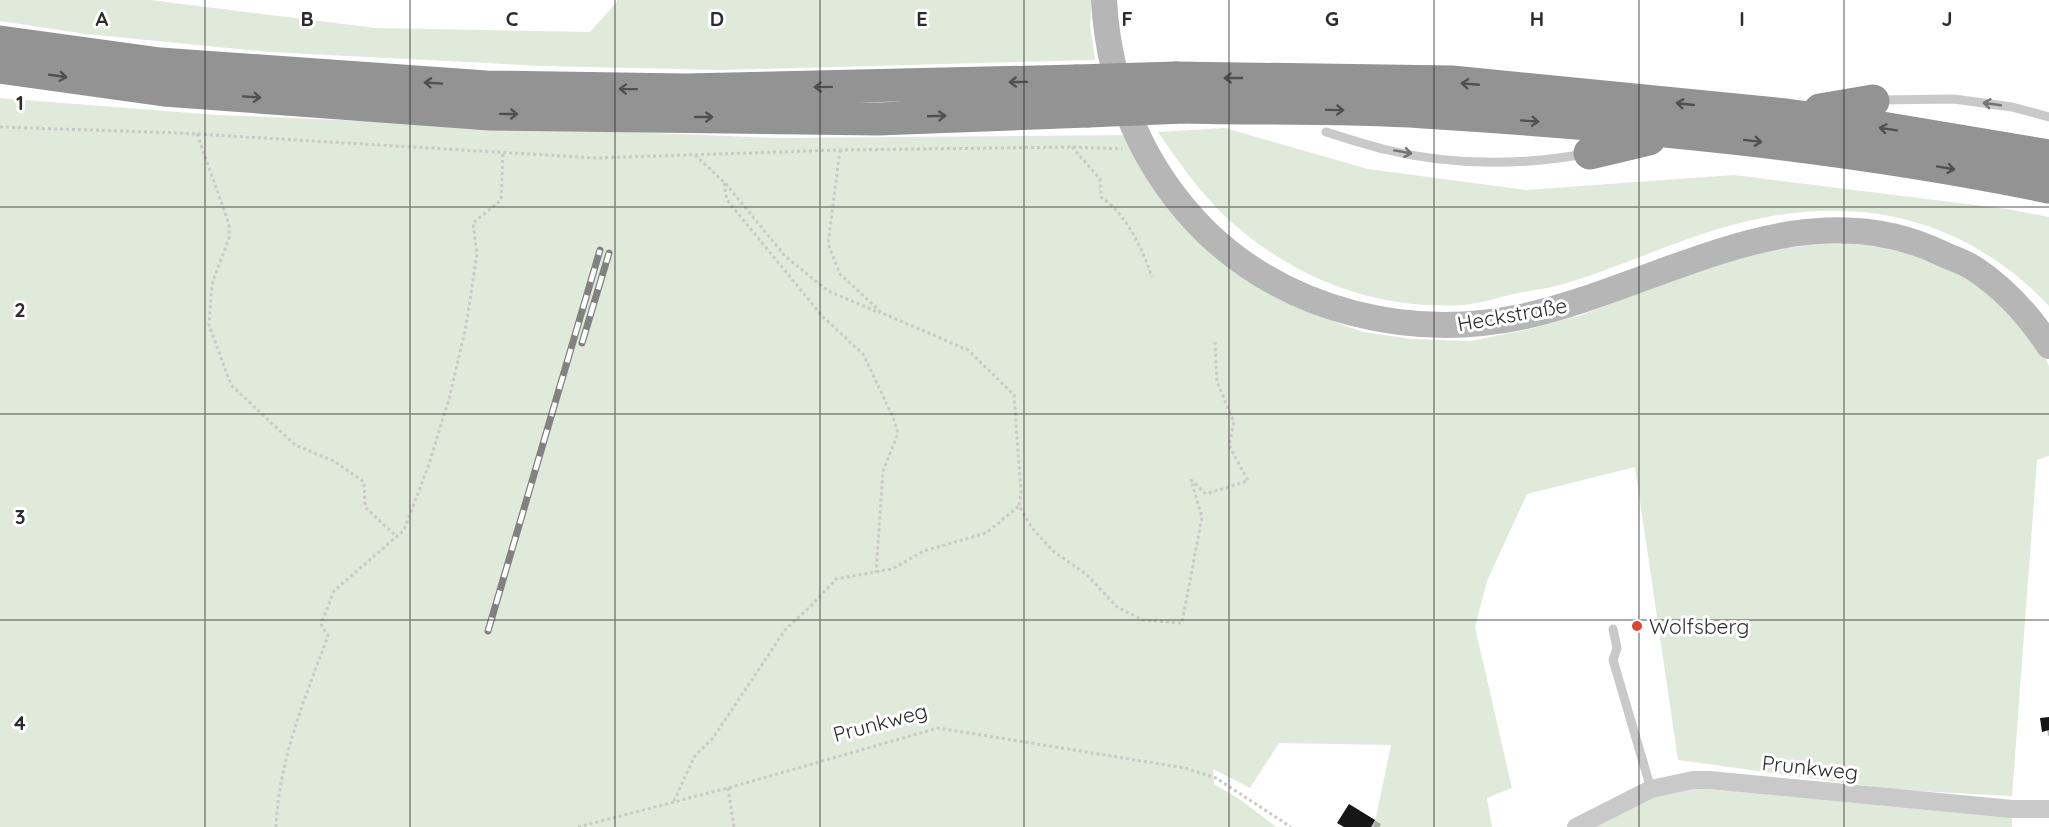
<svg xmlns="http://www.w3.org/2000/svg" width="2049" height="827" viewBox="0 0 2049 827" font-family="Quicksand,sans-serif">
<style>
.green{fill:#e0eada}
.building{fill:#131313;filter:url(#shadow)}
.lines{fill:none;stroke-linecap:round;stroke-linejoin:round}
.path{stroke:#c9c9c9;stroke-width:3;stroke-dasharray:3 3;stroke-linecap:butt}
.service{stroke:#c9c9c9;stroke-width:9}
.minor{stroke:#c9c9c9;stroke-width:18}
.secondary{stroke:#b6b6b6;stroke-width:26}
.motorway{stroke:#939393;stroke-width:33}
.rail-casing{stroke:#818181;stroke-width:7}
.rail{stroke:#fff;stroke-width:4.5;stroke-dasharray:14;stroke-linecap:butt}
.motorway-bridge{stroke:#939393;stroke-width:33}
.oneway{stroke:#505050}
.oneway2{stroke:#737373}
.grid{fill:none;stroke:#2c2c2c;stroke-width:1.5;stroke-opacity:0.55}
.poi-dot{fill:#dc4735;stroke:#fff;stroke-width:2}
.labels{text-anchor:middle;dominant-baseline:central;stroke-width:6;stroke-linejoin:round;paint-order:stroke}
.street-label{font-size:21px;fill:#2c2c2c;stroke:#fff}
.poi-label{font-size:21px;fill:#2c2c2c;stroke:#fff;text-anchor:start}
.grid-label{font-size:20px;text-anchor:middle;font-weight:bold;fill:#2c2c2c;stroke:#fff;stroke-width:6;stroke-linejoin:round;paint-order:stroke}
</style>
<defs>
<filter id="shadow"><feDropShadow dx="6" dy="4" stdDeviation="0" flood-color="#0004"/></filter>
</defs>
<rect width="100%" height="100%" fill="#fff"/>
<path class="green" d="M 0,0 L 150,0 L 376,28 L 590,32 L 617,2 L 617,0 L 1092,0 L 1090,24 L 1095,60 L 721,70 L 542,66 L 270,52 L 86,34 L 0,21 Z
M 0,98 L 217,115 L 778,138 L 1128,135 L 1220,258 L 1269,294 L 1316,315 L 1363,332 L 1412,339 L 1470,341 L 1526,330 L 1582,315 L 1647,289 L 1733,260 L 1779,249 L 1830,242 L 1877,245 L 1923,256 L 1967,277 L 1996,298 L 2042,351 L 2049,366 L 2049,456 L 2037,460 L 2012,796 L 1897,790 L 1678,760 L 1635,467 L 1527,494 L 1487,581 L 1475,627 L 1512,788 L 1487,798 L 1492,827 L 1374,827 L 1391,745 L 1279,743 L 1250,788 L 1213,769 L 1214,784 L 1241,800 L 1276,827 L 0,827 Z
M 1225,128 L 1368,169 L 1526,190 L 1734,175 L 2007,209 L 2049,217 L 2049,306 C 1971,224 1873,196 1762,218 C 1695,231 1632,263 1567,283 C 1551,288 1534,290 1518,293 C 1500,297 1482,303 1464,305 C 1382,310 1305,283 1242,231 C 1208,204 1182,167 1158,132 Z
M 1709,787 L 2012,813 L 2012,827 L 1594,827 L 1655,794 Z"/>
<path class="building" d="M 2049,717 L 2049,730 L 2042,732 L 2040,718 Z
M 1349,804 L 1375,820 L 1371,827 L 1344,827 L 1337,823 Z"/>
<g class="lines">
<path class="path" d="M 0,127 L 180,133 L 596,158 L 840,150 L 1072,147 L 1122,149
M 197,134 L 229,224 L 229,238 L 212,284 L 209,325 L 231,385 L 295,445 L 334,461 L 364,482 L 365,507 L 397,537
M 1072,147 L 1100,179 L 1101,197 C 1127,215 1142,248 1152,277
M 840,150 L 828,244 L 840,274 L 882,313 L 968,350 L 1014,395 L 1021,493 L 1019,506 L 1032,528 L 1053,551 L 1086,574 L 1117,607 L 1143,620 L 1182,623 L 1202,517 L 1191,480 L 1206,494 L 1248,481 L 1229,445 L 1234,422 L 1217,382 L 1215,341
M 695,155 L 726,184 L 785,256 L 828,291 L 880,313
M 724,183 L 727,200 L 823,317 L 863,354 L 893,417 L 898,433 L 883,471 L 876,572
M 728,788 L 734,827
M 674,801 L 694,757 L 713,738 L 785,630 L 811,606 L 836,579 L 892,569 L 924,551 L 986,533 L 1019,506
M 276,827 C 279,759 305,698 328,636 L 321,624 L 334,591 L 404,530 L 428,467 L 449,399 L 466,326 L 477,254 L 473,223 L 501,200 L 503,152
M 578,827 L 728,788 L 938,728 L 1185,768 L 1216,778 L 1291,827"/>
<path class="service" d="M 1879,100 L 1954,99 L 2012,107 L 2049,117
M 1326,132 C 1345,138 1364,144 1383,149 C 1448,165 1518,166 1584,154
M 1613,629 L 1617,648 L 1613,660 L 1651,789"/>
<path class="minor" d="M 1576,827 L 1651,789 L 1693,780 L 1710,780 L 2012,809 L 2049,809"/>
<path class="secondary" d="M 1104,0 C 1109,89 1143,170 1207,233 C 1290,312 1410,340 1521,317 C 1660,287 1801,184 1943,254 C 1954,259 1966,263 1975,269 C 2005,289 2030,317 2049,346"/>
<path class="motorway" d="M 0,42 L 160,64 L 486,87 L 685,90 L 1076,81
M 0,67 L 164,90 L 490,114 L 878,119 L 1088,111
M 1176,78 L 1452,82 L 1786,115 L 1882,128 L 2049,156
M 1184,107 C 1264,109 1344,107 1424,112 C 1633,125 1844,145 2049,187
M 1820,110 L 1873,101
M 1590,153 L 1649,139"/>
<g class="rail-casing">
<path id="rail" d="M 582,343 L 609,253
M 488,631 L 600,250"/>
</g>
<use href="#rail" class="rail"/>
<path class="motorway-bridge" d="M 1076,81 L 1176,78
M 1088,111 L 1184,107"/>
</g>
<defs><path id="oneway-shaft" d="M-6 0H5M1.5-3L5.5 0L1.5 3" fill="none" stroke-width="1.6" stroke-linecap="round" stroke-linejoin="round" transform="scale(1.5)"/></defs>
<g class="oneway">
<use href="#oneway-shaft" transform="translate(58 76) rotate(8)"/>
<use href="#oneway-shaft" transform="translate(1233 78) rotate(-180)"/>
<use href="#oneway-shaft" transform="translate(1018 82) rotate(179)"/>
<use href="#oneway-shaft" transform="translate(433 83) rotate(-176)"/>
<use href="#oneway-shaft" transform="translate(1470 84) rotate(-175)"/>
<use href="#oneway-shaft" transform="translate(823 87) rotate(179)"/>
<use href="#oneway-shaft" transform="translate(628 89) rotate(-179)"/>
<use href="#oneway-shaft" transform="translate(252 97) rotate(4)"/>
<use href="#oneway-shaft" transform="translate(1685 104) rotate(-174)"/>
<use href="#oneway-shaft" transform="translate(1335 110) rotate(1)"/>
<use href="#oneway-shaft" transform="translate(509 114) rotate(1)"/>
<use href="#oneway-shaft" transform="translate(937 116) rotate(-2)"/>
<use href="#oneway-shaft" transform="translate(704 117)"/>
<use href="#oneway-shaft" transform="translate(1530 121) rotate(4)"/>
<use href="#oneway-shaft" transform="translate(1888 129) rotate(-171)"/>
<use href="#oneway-shaft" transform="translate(1753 141) rotate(7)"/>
<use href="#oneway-shaft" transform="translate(1946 168) rotate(10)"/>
</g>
<g class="oneway2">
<use href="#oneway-shaft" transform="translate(1992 104) rotate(-172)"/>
<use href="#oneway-shaft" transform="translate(1403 152) rotate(10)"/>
</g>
<path class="grid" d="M 205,0 L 205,827M 410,0 L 410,827M 615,0 L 615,827M 820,0 L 820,827M 1024,0 L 1024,827M 1229,0 L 1229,827M 1434,0 L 1434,827M 1639,0 L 1639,827M 1844,0 L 1844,827M 0,207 L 2049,207M 0,414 L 2049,414M 0,620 L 2049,620"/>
<circle class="poi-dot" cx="1637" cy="626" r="6"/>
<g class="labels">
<g class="street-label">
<text transform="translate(1512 314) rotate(-10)">Heckstraße</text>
<text transform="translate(880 722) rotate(-15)">Prunkweg</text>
<text transform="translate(1810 767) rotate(6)">Prunkweg</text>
</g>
<g class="poi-label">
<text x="1649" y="626">Wolfsberg</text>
</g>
</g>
<g class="grid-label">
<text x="102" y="26">A</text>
<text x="307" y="26">B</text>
<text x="512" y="26">C</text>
<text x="717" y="26">D</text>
<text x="922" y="26">E</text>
<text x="1127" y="26">F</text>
<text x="1332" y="26">G</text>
<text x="1537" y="26">H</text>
<text x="1742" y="26">I</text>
<text x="1947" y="26">J</text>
<text x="20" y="110">1</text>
<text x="20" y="317">2</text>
<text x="20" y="524">3</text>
<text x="20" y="730">4</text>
</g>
</svg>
